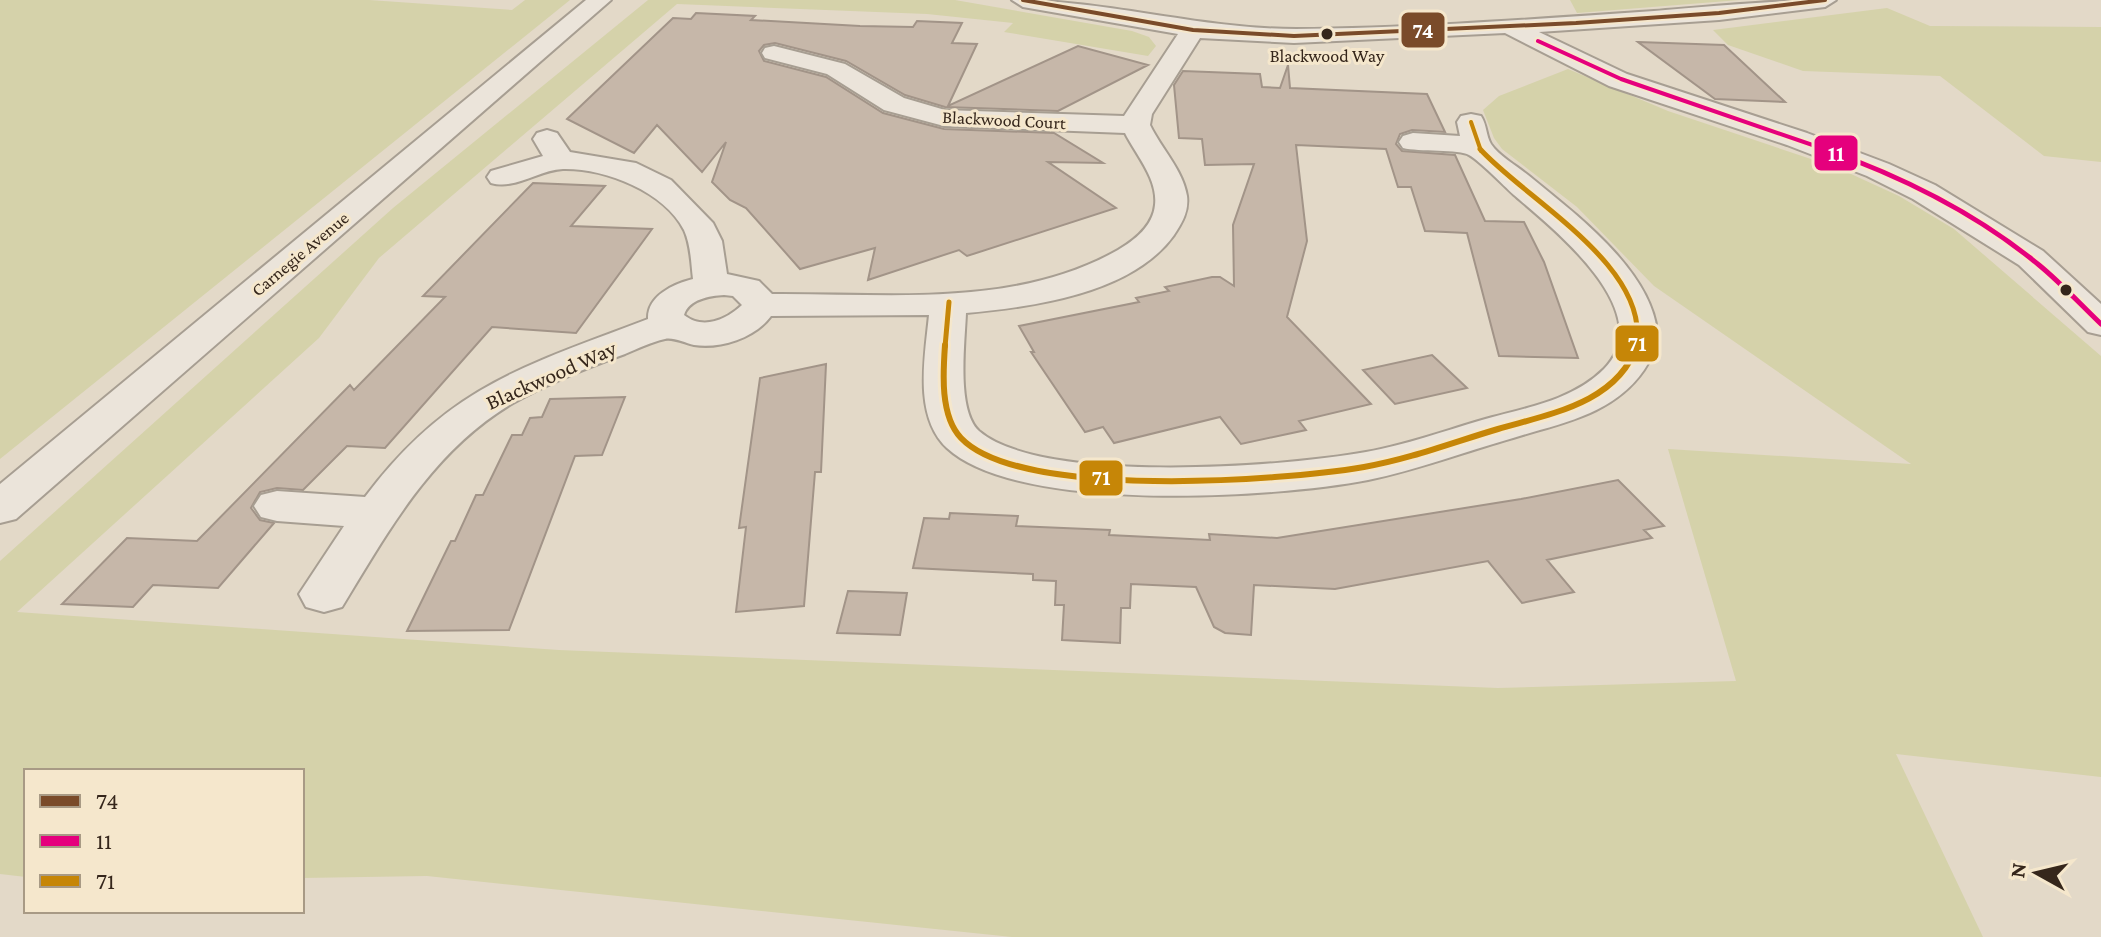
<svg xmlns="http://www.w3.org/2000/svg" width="2101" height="937" viewBox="0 0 2101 937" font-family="'Crimson Pro',serif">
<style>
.green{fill:#d5d2aa}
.building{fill:#c6b7a9;stroke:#a29488;stroke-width:2}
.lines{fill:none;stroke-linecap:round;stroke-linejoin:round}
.minor-casing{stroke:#a79e92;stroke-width:4}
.minor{fill:#ebe4da;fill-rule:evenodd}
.bus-1-casing{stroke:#f5e7cc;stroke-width:8}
.bus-2-far1-casing{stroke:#f5e7cc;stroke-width:8}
.bus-2-casing{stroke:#f5e7cc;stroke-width:10}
.bus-3-far2-casing{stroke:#f5e7cc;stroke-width:8}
.bus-3-far1-casing{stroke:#f5e7cc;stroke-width:10}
.bus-3-casing{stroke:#f5e7cc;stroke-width:12}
.bus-1{stroke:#7a4b2a;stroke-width:4}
.bus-2-far1{stroke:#e5007d;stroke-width:4}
.bus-2{stroke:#e5007d;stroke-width:5}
.bus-3-far2{stroke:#c68607;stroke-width:4}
.bus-3-far1{stroke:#c68607;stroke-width:5}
.bus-3{stroke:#c68607;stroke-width:6}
.bus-dot{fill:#35261b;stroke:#f5e7cc;stroke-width:3}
.labels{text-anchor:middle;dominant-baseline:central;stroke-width:6;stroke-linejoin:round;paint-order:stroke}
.far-bus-label{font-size:18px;fill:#35261b;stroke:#f5e7cc}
.far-street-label{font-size:18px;fill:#35261b;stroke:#f5e7cc}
.street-label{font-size:22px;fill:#35261b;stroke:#f5e7cc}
.line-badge{stroke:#f5e7cc;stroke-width:3}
.badge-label{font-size:22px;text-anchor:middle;font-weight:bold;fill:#fff}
</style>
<rect width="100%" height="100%" fill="#e3d9c8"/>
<path class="green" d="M 0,0 L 369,0 L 512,10 L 525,0 L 570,0 L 0,459 Z
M 648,0 L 955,0 L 1132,31 L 1149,37 L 1156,46 L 1148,56 L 1004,32 L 1013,23 L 927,14 L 677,4 L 379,258 L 319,338 L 17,612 L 559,650 L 1498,688 L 1736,681 L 1668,449 L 1911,464 L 1654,286 L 1577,207 L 1502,149 L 1494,138 L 1483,110 L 1499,96 L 1568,69 L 1668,111 L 1838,168 L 1899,196 L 1954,229 L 2101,356 L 2101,777 L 1896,754 L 1983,937 L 1012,937 L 427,876 L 302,878 L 302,771 L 26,771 L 26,877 L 0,874 L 0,561 L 393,208 Z
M 1570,0 L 1740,0 L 1577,13 Z
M 1887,8 L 1930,26 L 2101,27 L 2101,162 L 2044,156 L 1940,76 L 1803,71 L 1728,45 L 1713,30 Z"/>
<path class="building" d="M 696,13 L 755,16 L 751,20 L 860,26 L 913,27 L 917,21 L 962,23 L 952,43 L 977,44 L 948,106 L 1078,46 L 1148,65 L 1058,111 L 945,107 L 905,95 L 846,61 L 775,43 L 764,45 L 759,51 L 764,61 L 826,77 L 883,113 L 944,129 L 1054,133 L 1103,163 L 1048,162 L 1116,208 L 967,256 L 959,250 L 868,280 L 875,248 L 800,269 L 746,208 L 730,200 L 712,182 L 726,142 L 702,172 L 657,125 L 634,153 L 567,119 L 673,18 L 691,19 Z
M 1638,42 L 1724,45 L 1785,102 L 1715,99 Z
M 1288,65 L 1290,88 L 1427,94 L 1445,132 L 1412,130 L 1400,134 L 1396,144 L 1402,151 L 1455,155 L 1485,221 L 1524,222 L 1544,262 L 1578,358 L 1499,356 L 1467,233 L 1425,231 L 1411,187 L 1398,187 L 1386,149 L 1296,145 L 1307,241 L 1287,317 L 1371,404 L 1299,421 L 1306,430 L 1241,444 L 1220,417 L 1114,443 L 1103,427 L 1085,432 L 1031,352 L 1034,352 L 1019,326 L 1139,302 L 1136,298 L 1169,291 L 1165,287 L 1212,277 L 1220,277 L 1234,286 L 1233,225 L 1254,164 L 1205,165 L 1202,139 L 1179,138 L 1174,85 L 1183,71 L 1260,74 L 1262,87 L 1280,88 Z
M 533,183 L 605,186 L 571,226 L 652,229 L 576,333 L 492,327 L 385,448 L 347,446 L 303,490 L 277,488 L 260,492 L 251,508 L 260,520 L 274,523 L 218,588 L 153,585 L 133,607 L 62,604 L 127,538 L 197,541 L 350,385 L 354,390 L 445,297 L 423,296 Z
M 1432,355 L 1467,388 L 1395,404 L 1363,370 Z
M 826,364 L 821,472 L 815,472 L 804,606 L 736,612 L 746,527 L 739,528 L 760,378 Z
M 625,397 L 602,455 L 575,456 L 509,630 L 407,631 L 451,541 L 455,541 L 476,495 L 483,495 L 512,435 L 522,435 L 530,418 L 542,417 L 550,399 Z
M 1618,480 L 1664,526 L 1644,530 L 1652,538 L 1547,560 L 1574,592 L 1522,603 L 1488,561 L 1335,589 L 1254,585 L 1251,635 L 1225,633 L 1214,627 L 1196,587 L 1131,584 L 1130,608 L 1121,608 L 1120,643 L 1062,640 L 1064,605 L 1055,605 L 1056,581 L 1033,580 L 1033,574 L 913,568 L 924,518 L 949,519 L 950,513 L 1018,516 L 1016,526 L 1110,530 L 1109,535 L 1210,540 L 1209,534 L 1277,538 L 1521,499 Z
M 848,591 L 907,593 L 900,635 L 837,633 Z"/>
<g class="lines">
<g class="minor-casing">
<path id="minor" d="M 586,0 L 611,0 L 16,519 L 0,523 L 0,484 Z
M 1012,0 C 1107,0 1200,29 1296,29 C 1415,28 1535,19 1654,11 C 1715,6 1775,0 1836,0 L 1825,7 L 1719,20 L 1539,32 L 1627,74 L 1807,133 L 1889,164 L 1935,185 L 2043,251 L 2101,304 L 2101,335 L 2088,332 L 2019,265 L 1913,199 L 1867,176 L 1787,145 L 1609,86 L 1505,33 L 1294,43 L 1200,38 L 1152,114 L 1150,125 C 1161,148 1183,170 1187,196 C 1189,211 1182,223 1174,235 C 1132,294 1032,307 966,313 C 965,342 956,410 979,431 C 1042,485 1284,467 1366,452 C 1406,445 1444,431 1482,420 C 1524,408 1572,401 1604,369 C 1660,312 1552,228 1514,195 C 1503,185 1480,161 1469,155 C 1460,149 1418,152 1403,148 L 1399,142 L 1403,136 L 1413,133 L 1460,136 L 1457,122 L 1461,116 L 1471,114 L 1481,116 C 1487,125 1486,136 1491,144 C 1499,156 1517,166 1528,175 C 1573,212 1650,269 1657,331 C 1658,345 1652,358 1644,370 C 1613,415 1561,423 1513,438 C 1464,452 1417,470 1368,480 C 1276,498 1018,514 947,448 C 913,416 925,356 929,315 L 771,316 C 755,338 720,349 694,345 C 685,343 673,337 665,339 C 651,342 637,349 625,354 C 586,368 548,383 513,403 C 432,451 389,530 342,607 L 324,612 L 306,607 L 299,594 L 344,526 L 277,521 L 261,517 L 254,506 L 261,495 L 277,491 L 365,497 C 448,386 525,366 648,319 C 647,296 673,284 693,279 C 691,263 691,245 684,230 C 664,191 604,168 563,169 C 538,170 516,190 491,183 L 487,177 L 491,171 L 543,156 L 533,139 L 537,133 L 547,130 L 557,133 L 570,152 L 636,163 L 671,180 L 713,223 L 722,241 L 727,274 L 759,281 L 772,294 C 887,293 1014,309 1118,250 C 1135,240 1153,226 1155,205 C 1158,179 1136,155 1125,133 L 944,126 L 884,110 L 827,74 L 765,58 L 762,53 L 765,48 L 774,46 L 845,64 L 904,98 L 945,110 L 1124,116 L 1178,34 L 1023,7 ZM 724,295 L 733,296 L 742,305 C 726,320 703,330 684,315 C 689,299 709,296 724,295 Z"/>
</g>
<use href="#minor" class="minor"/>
<g class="bus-1-casing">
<path id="bus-1" d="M 1023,0 L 1193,30 L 1294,36 L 1576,23 L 1719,13 L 1825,0"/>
</g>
<g class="bus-2-far1-casing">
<path id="bus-2-far1" d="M 1538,41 L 1621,79 L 1830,151"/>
</g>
<g class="bus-2-casing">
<path id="bus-2" d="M 1824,149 C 1901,176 1976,213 2039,265 C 2061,283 2080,304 2101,324"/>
</g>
<g class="bus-3-far2-casing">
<path id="bus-3-far2" d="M 1471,122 L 1481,151"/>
</g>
<g class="bus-3-far1-casing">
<path id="bus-3-far1" d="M 1480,149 C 1525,199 1652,267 1636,347
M 945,347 L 949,302"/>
</g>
<g class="bus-3-casing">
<path id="bus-3" d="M 945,345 C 943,373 940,416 961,438 C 1020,500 1282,481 1364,467 C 1410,459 1454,442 1498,429 C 1549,414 1618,403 1637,345"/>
</g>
<use href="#bus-1" class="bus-1"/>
<use href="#bus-2-far1" class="bus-2-far1"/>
<use href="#bus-2" class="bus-2"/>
<use href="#bus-3-far2" class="bus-3-far2"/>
<use href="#bus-3-far1" class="bus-3-far1"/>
<use href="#bus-3" class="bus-3"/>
</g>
<g class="bus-dot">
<circle cx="1327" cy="34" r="7"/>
<circle cx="2066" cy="290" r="7"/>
</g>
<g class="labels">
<g class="far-bus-label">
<text x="1327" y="56">Blackwood Way</text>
</g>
<g class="far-street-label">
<text transform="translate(1004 120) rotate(3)">Blackwood Court</text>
<text transform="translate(300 254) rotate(-40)">Carnegie Avenue</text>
</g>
<g class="street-label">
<text transform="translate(551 375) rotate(-24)">Blackwood Way</text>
</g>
</g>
<g class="line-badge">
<rect x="1400" y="11" width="46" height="38" rx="8" fill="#7a4b2a"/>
<rect x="1813" y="134" width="46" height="38" rx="8" fill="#e5007d"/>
<rect x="1614" y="324" width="46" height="39" rx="8" fill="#c68607"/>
<rect x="1078" y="459" width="46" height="38" rx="8" fill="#c68607"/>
</g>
<g class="badge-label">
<text x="1423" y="38">74</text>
<text x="1836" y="161">11</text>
<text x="1637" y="351">71</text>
<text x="1101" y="485">71</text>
</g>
<rect x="24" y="769" width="280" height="144" fill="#f5e7cc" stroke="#a89a85" stroke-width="2"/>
<rect x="40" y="795" width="40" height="12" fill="#7a4b2a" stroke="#a89a85" stroke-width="2"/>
<text x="96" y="809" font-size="24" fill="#35261b">74</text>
<rect x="40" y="835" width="40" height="12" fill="#e5007d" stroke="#a89a85" stroke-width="2"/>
<text x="96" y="849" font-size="24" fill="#35261b">11</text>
<rect x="40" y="875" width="40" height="12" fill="#c68607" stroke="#a89a85" stroke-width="2"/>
<text x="96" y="889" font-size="24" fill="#35261b">71</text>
<g transform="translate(2037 873) rotate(278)" stroke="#f5e7cc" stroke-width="6" paint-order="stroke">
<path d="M0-6L14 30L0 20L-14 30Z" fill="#35261b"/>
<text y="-12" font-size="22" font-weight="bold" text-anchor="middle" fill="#35261b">N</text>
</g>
</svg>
